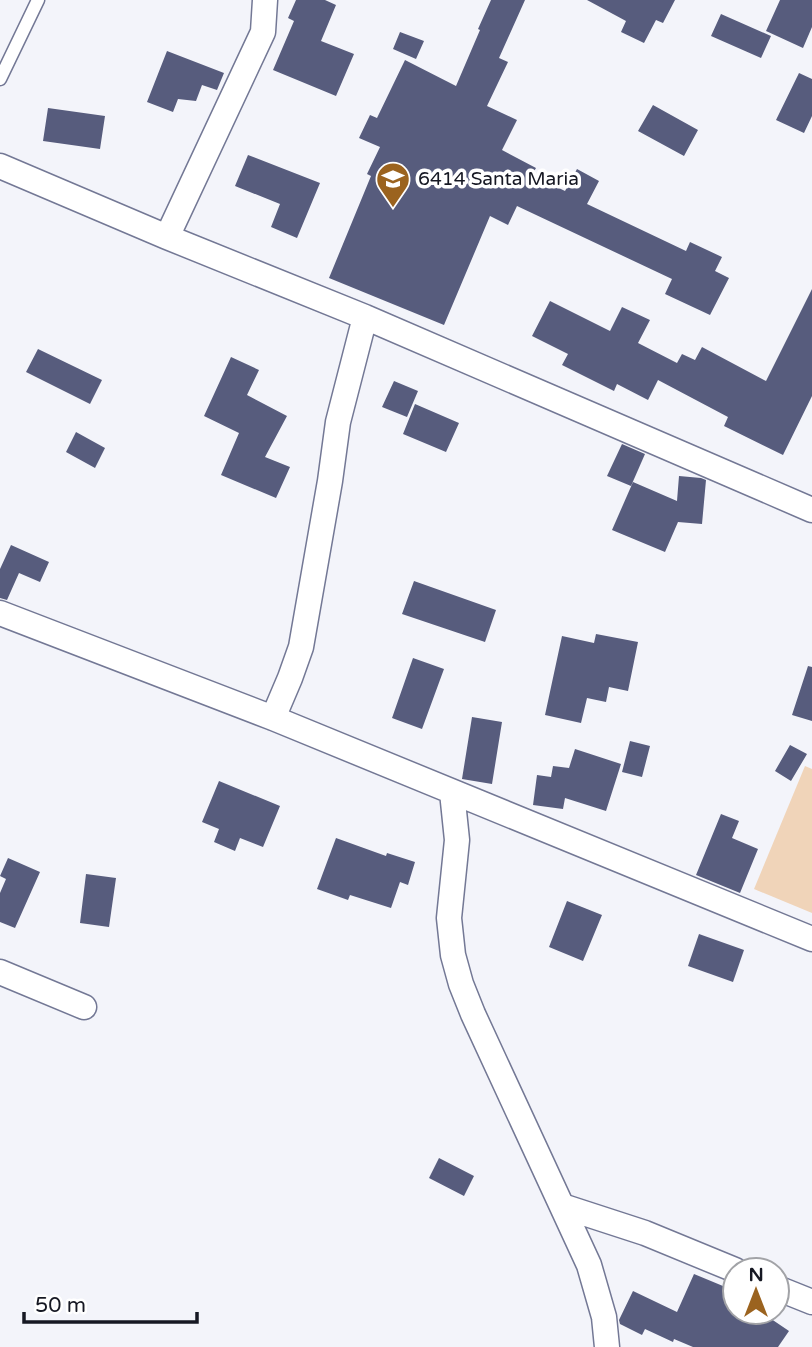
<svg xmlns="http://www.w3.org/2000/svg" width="812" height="1347" viewBox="0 0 812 1347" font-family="'Varela Round',sans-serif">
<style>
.green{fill:#f0d4b9}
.building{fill:#575c7d}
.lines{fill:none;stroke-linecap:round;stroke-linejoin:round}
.lane-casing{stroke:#737895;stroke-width:15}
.street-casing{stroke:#737895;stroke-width:27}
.lane{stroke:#fff;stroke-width:12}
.street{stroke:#fff;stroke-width:24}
.labels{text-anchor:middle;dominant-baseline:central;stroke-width:7;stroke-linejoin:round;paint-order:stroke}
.poi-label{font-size:19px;fill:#161823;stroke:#fff;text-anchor:start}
</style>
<rect width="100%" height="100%" fill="#f3f4fa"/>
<path class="green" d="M 805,766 L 812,769 L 812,913 L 754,889 Z"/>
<path class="building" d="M 296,0 L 325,0 L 336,5 L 321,41 L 354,54 L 336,96 L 273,70 L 294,21 L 288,18 Z
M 491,0 L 525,0 L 499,58 L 508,62 L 487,106 L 517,120 L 502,150 L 536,168 L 532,175 L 565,191 L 577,169 L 599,181 L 587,204 L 686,251 L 690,242 L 722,257 L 715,271 L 729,278 L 710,315 L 665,294 L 672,279 L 517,206 L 508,225 L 490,216 L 444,325 L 329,278 L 371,176 L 367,174 L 380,147 L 359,138 L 370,115 L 377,118 L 405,60 L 456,86 L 480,30 L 478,29 Z
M 587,0 L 675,0 L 663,23 L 656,20 L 644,43 L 621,32 L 626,21 Z
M 780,0 L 812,0 L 812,27 L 803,48 L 766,31 Z
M 721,14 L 771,36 L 761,58 L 711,36 Z
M 400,32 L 424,41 L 416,59 L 393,49 Z
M 167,51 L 224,73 L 217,90 L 202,85 L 196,101 L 178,99 L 173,112 L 147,102 Z
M 799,73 L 812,79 L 812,116 L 804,133 L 776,120 Z
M 653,105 L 698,130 L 684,156 L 638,131 Z
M 48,108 L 105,116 L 100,149 L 43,141 Z
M 248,155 L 320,183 L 297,238 L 271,227 L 280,204 L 235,186 Z
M 812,289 L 812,396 L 783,455 L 724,426 L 728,417 L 658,380 L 648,400 L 617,384 L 614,391 L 562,365 L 568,354 L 532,336 L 550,301 L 610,331 L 622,307 L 650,320 L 638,343 L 677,363 L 682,354 L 695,360 L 702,347 L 766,381 Z
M 38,349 L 102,380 L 90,404 L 26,372 Z
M 231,357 L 259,370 L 247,395 L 287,416 L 265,457 L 290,467 L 276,498 L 221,475 L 239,433 L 204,416 Z
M 394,381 L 418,391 L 407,417 L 382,407 Z
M 415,404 L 459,423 L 446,452 L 403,434 Z
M 76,432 L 105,448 L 95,468 L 66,452 Z
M 622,444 L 645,454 L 631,486 L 607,476 Z
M 679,476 L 701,478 L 706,480 L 702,524 L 678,522 L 665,552 L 612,530 L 633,482 L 677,501 Z
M 11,545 L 49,562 L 40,582 L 19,573 L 7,600 L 0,598 L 0,569 Z
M 414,581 L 496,610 L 485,642 L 402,614 Z
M 596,634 L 638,642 L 628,691 L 609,687 L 606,702 L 587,698 L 581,723 L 545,715 L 562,636 L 594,643 Z
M 413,658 L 444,669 L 422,729 L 392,718 Z
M 808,666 L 812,667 L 812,721 L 792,715 Z
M 472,717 L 502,722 L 492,784 L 462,779 Z
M 630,741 L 650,746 L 642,777 L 622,772 Z
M 790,745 L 807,754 L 791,781 L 775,771 Z
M 575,749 L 621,764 L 606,811 L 565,798 L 563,809 L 533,805 L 537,775 L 551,777 L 553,766 L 569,768 Z
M 219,781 L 280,806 L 263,847 L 240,838 L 235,851 L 214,842 L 219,829 L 202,822 Z
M 721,814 L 739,821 L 732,838 L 758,849 L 740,893 L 696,875 Z
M 336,838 L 386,856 L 387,853 L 415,862 L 408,885 L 400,882 L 391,908 L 350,895 L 348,900 L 317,889 Z
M 8,858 L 40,872 L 15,928 L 0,922 L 0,893 L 6,879 L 0,876 Z
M 86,874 L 116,878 L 109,927 L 80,923 Z
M 567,901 L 602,915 L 583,961 L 549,947 Z
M 699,934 L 744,950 L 733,982 L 688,966 Z
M 439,1158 L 474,1176 L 464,1196 L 429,1178 Z
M 694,1274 L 735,1291 L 735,1312 L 761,1312 L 789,1331 L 778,1347 L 693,1347 L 674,1339 L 673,1342 L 645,1329 L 642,1335 L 620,1324 L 619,1320 L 633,1291 L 677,1312 Z"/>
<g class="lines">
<g class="lane-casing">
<path id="lane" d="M 0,79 L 38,0"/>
</g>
<g class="street-casing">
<path id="street" d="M 0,166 L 167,237 L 365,317 L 812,510
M 167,237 L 263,32 L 265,0
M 0,613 L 273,718 L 812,939
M 273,718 L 290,678 L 301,647 L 330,481 L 338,422 L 365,317
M 452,792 L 457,840 L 449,918 L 453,955 L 461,984 L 473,1014 L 589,1265 L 604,1317 L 607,1347
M 0,972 L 84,1007
M 562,1206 L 645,1233 L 735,1270
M 777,1288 L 812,1302"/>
</g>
<use href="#lane" class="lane"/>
<use href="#street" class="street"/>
</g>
<defs>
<g id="school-pin" transform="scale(1.75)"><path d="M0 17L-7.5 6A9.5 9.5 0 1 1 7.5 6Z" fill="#9b631f" stroke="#fff"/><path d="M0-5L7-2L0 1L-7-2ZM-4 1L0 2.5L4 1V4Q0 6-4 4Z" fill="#fff"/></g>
</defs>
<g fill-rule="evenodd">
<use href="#school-pin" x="393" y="179"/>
</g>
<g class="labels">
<g class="poi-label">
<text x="418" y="179">6414 Santa Maria</text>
</g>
</g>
<g transform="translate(756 1291)"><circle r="33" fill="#ffffff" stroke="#a2a3a7" stroke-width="2"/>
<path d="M0-5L12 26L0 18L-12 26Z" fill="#9b631f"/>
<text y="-10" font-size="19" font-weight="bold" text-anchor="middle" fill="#161823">N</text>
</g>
<path d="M24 1312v10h173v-10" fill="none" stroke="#161823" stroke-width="3.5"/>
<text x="35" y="1312" font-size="21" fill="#161823" stroke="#ffffff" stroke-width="5" paint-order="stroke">50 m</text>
</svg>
